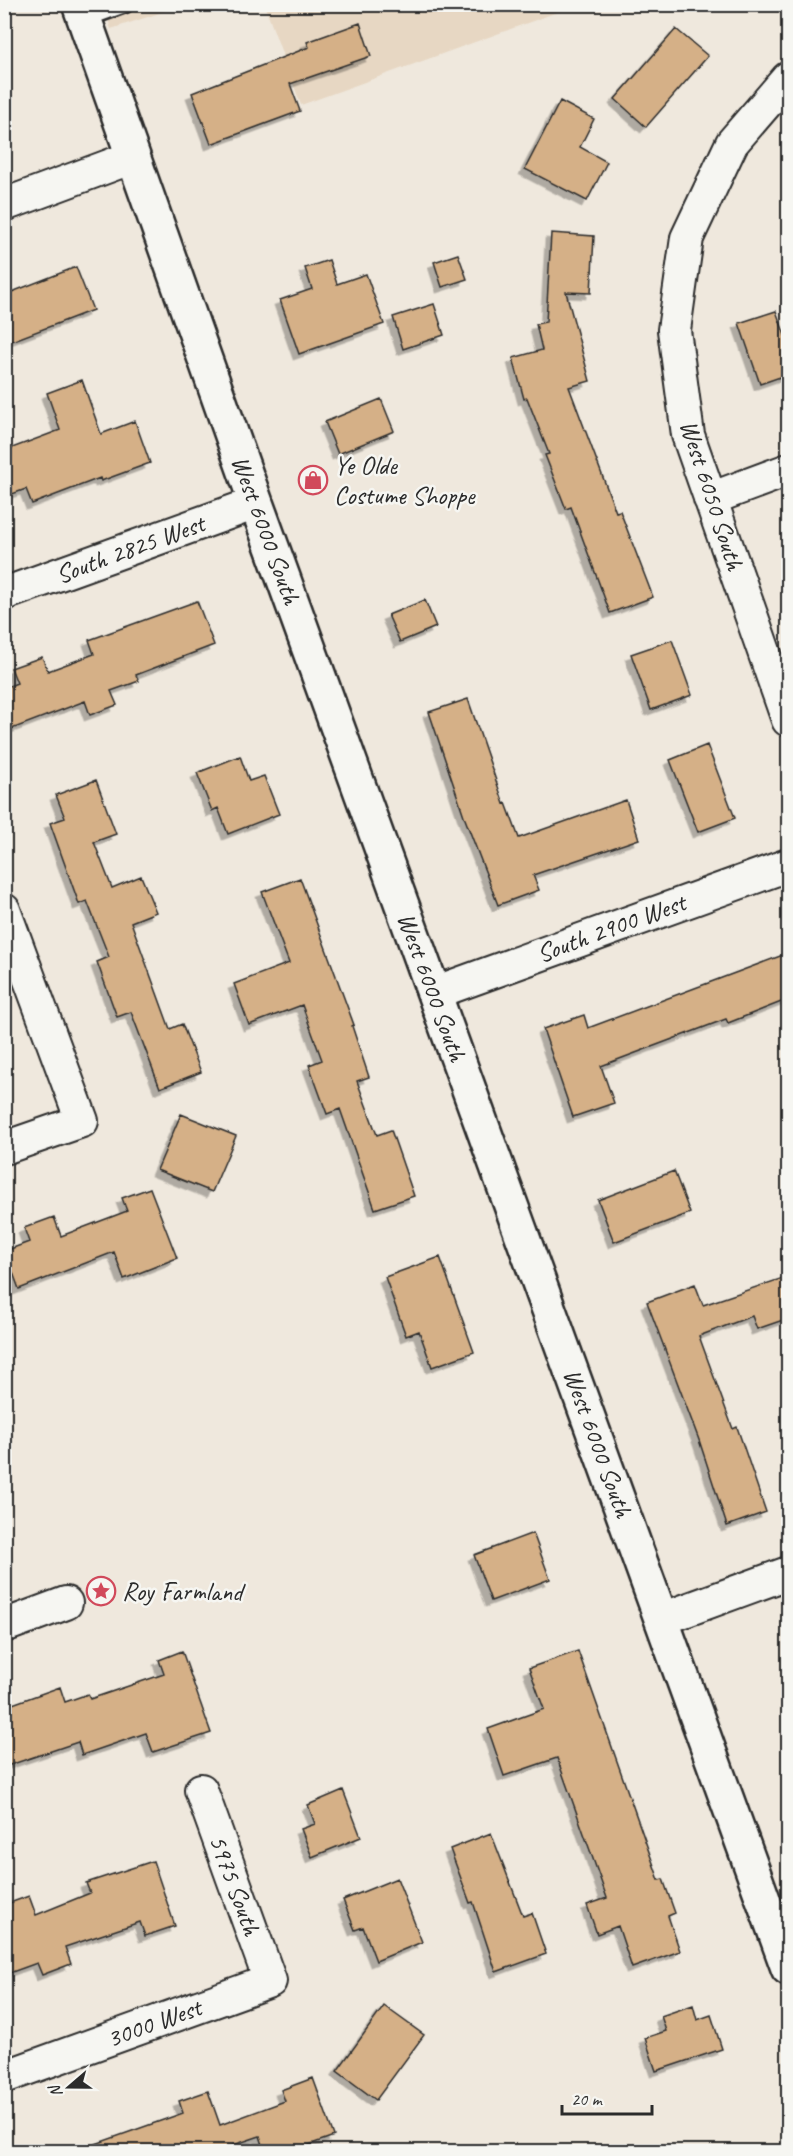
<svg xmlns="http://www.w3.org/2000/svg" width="793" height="2156" viewBox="0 0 793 2156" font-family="Caveat,sans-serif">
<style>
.built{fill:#e7d7c3}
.building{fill:#d5b087;stroke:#2b2b2b;stroke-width:1.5;filter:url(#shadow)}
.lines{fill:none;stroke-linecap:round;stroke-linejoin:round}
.lane-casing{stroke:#2b2b2b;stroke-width:20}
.street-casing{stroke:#2b2b2b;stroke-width:36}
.secondary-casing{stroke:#2b2b2b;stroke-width:38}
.lane{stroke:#f6f6f2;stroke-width:15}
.street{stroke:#f6f6f2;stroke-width:32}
.secondary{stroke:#f6f6f2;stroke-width:33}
.labels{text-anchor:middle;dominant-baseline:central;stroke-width:5;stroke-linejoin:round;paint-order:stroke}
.poi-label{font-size:26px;fill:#2b2b2b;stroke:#f6f6f2;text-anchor:start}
.street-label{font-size:26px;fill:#2b2b2b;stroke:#f6f6f2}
</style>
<defs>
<filter id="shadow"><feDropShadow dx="-5.5" dy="5.5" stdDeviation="0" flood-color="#0004"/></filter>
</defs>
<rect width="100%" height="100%" fill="#efe8dd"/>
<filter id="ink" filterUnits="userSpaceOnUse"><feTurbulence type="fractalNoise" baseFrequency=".0167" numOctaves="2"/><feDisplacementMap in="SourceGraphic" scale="12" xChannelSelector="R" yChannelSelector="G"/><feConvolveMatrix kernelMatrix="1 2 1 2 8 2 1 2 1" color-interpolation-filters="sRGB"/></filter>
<g filter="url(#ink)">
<path class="built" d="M 103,4 L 184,5 L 111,29 Z
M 264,4 L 577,5 L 301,105 Z"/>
<path class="building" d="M 360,23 L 371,56 L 290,84 L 300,111 L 211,144 L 192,93 L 309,47 L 307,42 Z
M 676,29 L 708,56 L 646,127 L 615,99 Z
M 560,101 L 594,119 L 580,147 L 607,162 L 587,201 L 525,169 Z
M 551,233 L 594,236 L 591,293 L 566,292 L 590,381 L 569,387 L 616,512 L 620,511 L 653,597 L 610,613 L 571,507 L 566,509 L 545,455 L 549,454 L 527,398 L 524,399 L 513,358 L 542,350 L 536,324 L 546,322 Z
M 458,254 L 467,279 L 442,287 L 434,262 Z
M 329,260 L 337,284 L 366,274 L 384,324 L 299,354 L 280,300 L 312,289 L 305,268 Z
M 76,267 L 93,310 L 4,344 L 4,295 Z
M 434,304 L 444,335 L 403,349 L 393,317 Z
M 776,311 L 789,346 L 789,374 L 760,384 L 739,323 Z
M 82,380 L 101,434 L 135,421 L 150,463 L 101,481 L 100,478 L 32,504 L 26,489 L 4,497 L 4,451 L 60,430 L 47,393 Z
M 381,399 L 394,431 L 338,454 L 325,422 Z
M 425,600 L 436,627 L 400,642 L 388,615 Z
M 197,601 L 214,645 L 136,675 L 139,681 L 111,691 L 117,705 L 90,715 L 85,701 L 4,732 L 4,688 L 17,683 L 11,668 L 42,657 L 48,671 L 94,654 L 89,640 Z
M 672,640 L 692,695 L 651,710 L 631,654 Z
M 468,699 L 504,804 L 506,803 L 519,838 L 626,800 L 639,839 L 533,875 L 539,890 L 498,905 L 465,819 L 429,712 Z
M 707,745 L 735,818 L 698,832 L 670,760 Z
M 240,756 L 249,781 L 264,776 L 279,814 L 228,834 L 218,808 L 212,811 L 197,773 Z
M 96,780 L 116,834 L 94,842 L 112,888 L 141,876 L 156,912 L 131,922 L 170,1029 L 182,1024 L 201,1072 L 160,1088 L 131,1012 L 117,1017 L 97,962 L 109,957 L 87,901 L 79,904 L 50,823 L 65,818 L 56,795 Z
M 300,878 L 354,1025 L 352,1026 L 369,1077 L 357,1081 L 377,1135 L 391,1130 L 414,1196 L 375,1209 L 340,1109 L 327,1114 L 309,1065 L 322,1060 L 302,1005 L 249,1025 L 234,984 L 289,963 L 262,892 Z
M 783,955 L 789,968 L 789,999 L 728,1023 L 726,1019 L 601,1066 L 614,1103 L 573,1117 L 543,1029 L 584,1015 L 588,1028 Z
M 181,1114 L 236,1136 L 212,1192 L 157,1170 Z
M 674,1171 L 690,1213 L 614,1242 L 598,1200 Z
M 150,1188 L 177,1258 L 124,1279 L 114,1252 L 19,1289 L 5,1251 L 29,1242 L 24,1228 L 54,1217 L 61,1236 L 127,1211 L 122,1198 Z
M 440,1257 L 474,1352 L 432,1367 L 419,1331 L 406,1336 L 385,1277 Z
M 789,1276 L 789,1318 L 757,1329 L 752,1316 L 699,1336 L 733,1429 L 737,1427 L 766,1512 L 727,1526 L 699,1440 L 647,1302 L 695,1284 L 703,1305 Z
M 533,1533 L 550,1579 L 491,1601 L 474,1555 Z
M 182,1651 L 211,1733 L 153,1752 L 146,1733 L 82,1755 L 78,1742 L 4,1767 L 4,1707 L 60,1687 L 65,1702 L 88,1694 L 90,1699 L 164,1674 L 159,1660 Z
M 578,1651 L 659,1880 L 663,1879 L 675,1913 L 668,1916 L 680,1951 L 632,1968 L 618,1926 L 597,1934 L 587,1905 L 607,1898 L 557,1758 L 504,1776 L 488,1729 L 544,1709 L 529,1668 Z
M 343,1790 L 361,1837 L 312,1857 L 301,1829 L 315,1824 L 308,1805 Z
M 491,1833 L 523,1916 L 532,1913 L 546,1954 L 496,1972 L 473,1902 L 470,1903 L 450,1849 Z
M 153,1861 L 175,1926 L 145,1936 L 140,1922 L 65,1947 L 71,1964 L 42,1975 L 37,1963 L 4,1975 L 4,1905 L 29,1896 L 36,1915 L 90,1893 L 86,1883 Z
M 397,1878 L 422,1942 L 376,1961 L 363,1927 L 355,1930 L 343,1900 Z
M 693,2005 L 697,2020 L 711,2015 L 722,2049 L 656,2071 L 645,2038 L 666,2031 L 661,2016 Z
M 384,2006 L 424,2035 L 376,2100 L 337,2071 Z
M 313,2078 L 334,2136 L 292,2151 L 265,2151 L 260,2136 L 216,2151 L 84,2151 L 84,2148 L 183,2113 L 179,2101 L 208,2091 L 220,2125 L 285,2101 L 281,2090 Z"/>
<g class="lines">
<g class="lane-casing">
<path id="lane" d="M 85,19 L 126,4"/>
</g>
<g class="street-casing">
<path id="street" d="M 788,78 L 732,143 L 687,238 L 674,330 L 688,435 L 788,720
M 4,205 L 133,157
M 710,499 L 788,470
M 4,594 L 256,503
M 4,910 L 82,1121 L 4,1148
M 434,993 L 788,865
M 662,1619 L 788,1573
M 4,1626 L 66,1603
M 4,2077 L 270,1981 L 201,1790"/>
</g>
<g class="secondary-casing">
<path id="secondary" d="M 79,4 L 256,503 L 788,1968"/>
</g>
<use href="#lane" class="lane"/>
<use href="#street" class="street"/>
<use href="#secondary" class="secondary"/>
</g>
</g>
<defs>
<g id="shop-ring" transform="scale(1.5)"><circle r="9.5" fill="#f6f6f2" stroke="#d1495b" stroke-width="1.5"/><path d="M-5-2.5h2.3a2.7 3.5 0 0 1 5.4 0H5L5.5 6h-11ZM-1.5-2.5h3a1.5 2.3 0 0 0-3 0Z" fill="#d1495b"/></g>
<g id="sight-ring" transform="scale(1.5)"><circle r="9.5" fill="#f6f6f2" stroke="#d1495b" stroke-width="1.5"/><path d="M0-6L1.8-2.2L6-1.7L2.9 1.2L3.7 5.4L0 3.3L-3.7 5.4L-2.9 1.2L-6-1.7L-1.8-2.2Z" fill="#d1495b"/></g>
</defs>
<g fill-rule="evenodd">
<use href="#shop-ring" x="313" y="480"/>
<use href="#sight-ring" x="101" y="1591"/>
</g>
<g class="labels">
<g class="poi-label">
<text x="334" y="465">Ye Olde<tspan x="334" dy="30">Costume Shoppe</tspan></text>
<text x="122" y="1591">Roy Farmland</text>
</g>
<g class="street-label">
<text transform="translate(712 495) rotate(72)">West 6050 South</text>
<text transform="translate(266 530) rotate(70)">West 6000 South</text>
<text transform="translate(130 549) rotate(-20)">South 2825 West</text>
<text transform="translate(611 928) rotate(-20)">South 2900 West</text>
<text transform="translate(432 987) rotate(70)">West 6000 South</text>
<text transform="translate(598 1443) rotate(70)">West 6000 South</text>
<text transform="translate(235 1885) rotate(70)">5975 South</text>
<text transform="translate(154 2023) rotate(-20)">3000 West</text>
</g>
</g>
<rect width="793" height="2156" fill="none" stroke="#f6f6f2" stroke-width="24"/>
<rect x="12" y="12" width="769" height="2132" fill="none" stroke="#2b2b2b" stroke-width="2" filter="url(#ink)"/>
<g transform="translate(69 2087) rotate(250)" stroke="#f6f6f2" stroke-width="4.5" paint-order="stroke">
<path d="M0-4.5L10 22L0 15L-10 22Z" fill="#2b2b2b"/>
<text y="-9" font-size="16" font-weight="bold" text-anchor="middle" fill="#2b2b2b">N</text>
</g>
<path d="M562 2105v9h90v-9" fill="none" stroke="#2b2b2b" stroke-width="3"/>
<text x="571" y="2105" font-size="18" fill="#2b2b2b" stroke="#f6f6f2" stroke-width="4.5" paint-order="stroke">20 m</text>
</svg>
